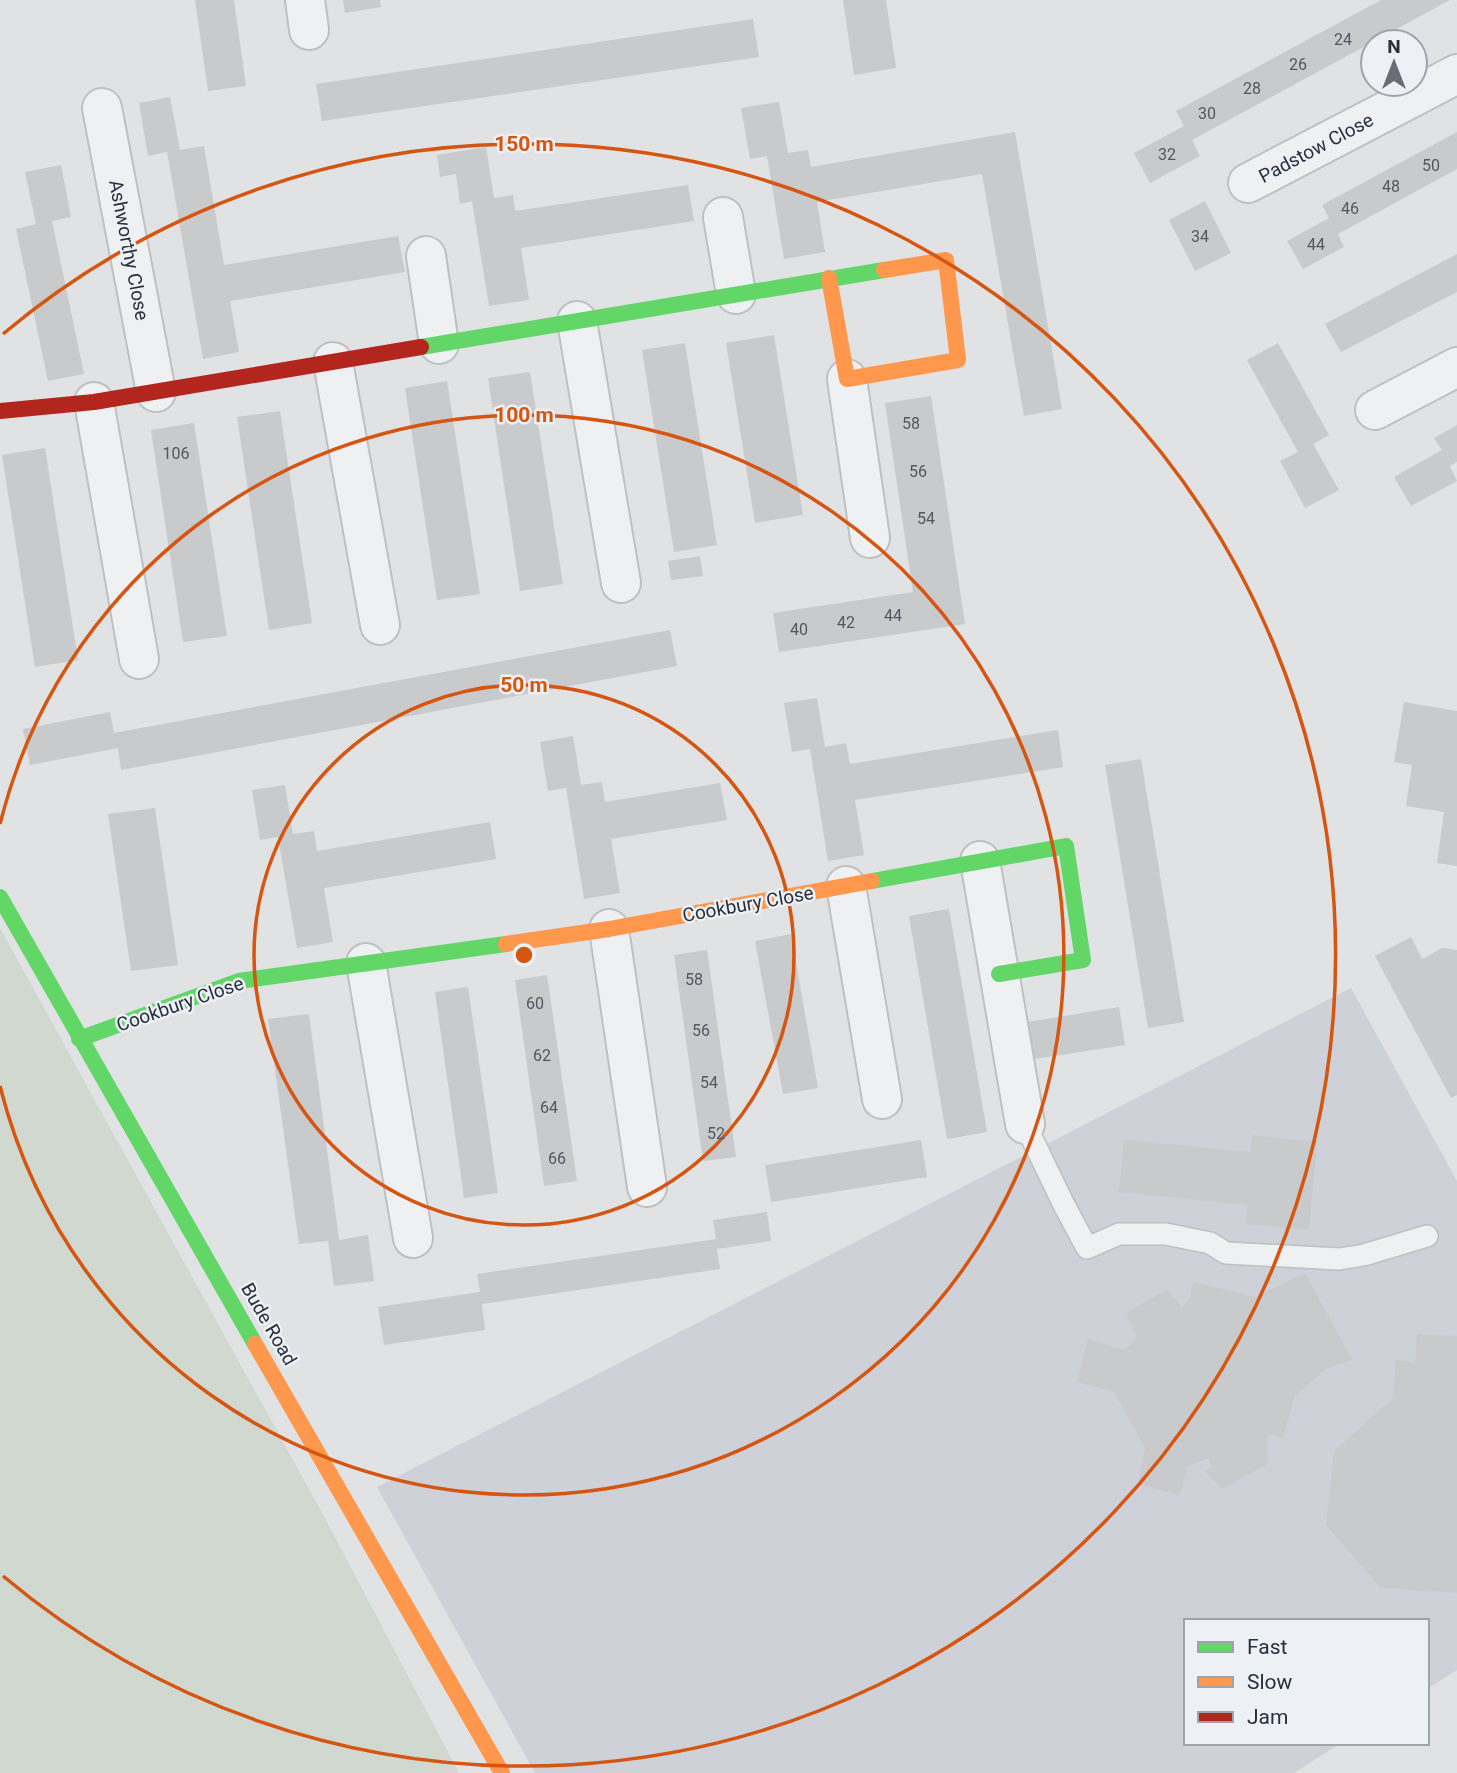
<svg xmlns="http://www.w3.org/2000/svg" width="1457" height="1773" viewBox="0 0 1457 1773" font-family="Roboto,sans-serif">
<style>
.built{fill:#ced1d7}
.green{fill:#d1d8d0}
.building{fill:#c8cacc}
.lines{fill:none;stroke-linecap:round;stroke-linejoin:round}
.lane-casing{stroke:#bec0c2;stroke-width:24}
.street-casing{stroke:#bec0c2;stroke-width:42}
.lane{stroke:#eff0f1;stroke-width:21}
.street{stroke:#eff0f1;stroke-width:38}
.fast{stroke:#63d668;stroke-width:16}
.slow{stroke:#ff974d;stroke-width:16}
.jam{stroke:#b3261e;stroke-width:16}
.ring{fill:none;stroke:#d55511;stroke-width:3.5}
.labels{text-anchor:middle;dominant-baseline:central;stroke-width:5;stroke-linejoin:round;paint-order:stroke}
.number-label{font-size:16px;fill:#525760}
.street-label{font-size:19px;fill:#29303b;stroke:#edf0f4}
.centre{fill:#d55511;stroke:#edf0f4;stroke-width:3.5}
.ring-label{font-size:21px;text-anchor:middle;font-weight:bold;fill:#d55511;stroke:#edf0f4;stroke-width:5;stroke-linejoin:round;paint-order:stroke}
</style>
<rect width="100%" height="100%" fill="#e0e2e4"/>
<path class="built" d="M 1351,988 L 1457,1181 L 1457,1670 L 1427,1689 L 1427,1621 L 1186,1621 L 1186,1743 L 1341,1743 L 1294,1773 L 535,1773 L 377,1487 Z"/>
<path class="green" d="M 0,928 L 326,1520 L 459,1773 L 0,1773 Z"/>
<path class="building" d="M 195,0 L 234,0 L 246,86 L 208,91 Z
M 343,0 L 380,0 L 381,7 L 345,13 Z
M 843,0 L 886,0 L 896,68 L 854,75 Z
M 1381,0 L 1450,0 L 1192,140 L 1200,156 L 1150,183 L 1134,153 L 1184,126 L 1176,111 Z
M 753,19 L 759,57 L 322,121 L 316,84 Z
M 170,97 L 180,150 L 204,146 L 224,265 L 398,236 L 405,272 L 230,301 L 239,352 L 203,359 L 167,152 L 148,156 L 139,103 Z
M 779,102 L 788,153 L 808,150 L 811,167 L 1015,132 L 1062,409 L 1024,416 L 982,174 L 817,202 L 825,252 L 784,259 L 767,156 L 750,159 L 741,108 Z
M 1457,132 L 1457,169 L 1338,234 L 1344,247 L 1303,269 L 1287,241 L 1329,218 L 1322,205 Z
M 486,147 L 494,198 L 513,195 L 515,211 L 688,185 L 694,221 L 521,248 L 529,300 L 489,306 L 472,201 L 460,204 L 456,174 L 440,177 L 437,155 Z
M 61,165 L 71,217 L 52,221 L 84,374 L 48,381 L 16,229 L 36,224 L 25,172 Z
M 1205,201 L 1231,253 L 1195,271 L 1169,220 Z
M 1457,254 L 1457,292 L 1341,352 L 1325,324 Z
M 774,335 L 803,515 L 755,523 L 726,343 Z
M 685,343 L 717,545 L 674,552 L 642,350 Z
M 1278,343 L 1329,435 L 1313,444 L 1339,490 L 1305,508 L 1280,461 L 1298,452 L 1247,360 Z
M 530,372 L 563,584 L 520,591 L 488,378 Z
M 447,381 L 480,594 L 437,600 L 405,388 Z
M 931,396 L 965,624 L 779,652 L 773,613 L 913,592 L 885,403 Z
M 280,411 L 312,623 L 269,630 L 237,417 Z
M 194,423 L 227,636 L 183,642 L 151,430 Z
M 1457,425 L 1457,462 L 1450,466 L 1457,481 L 1411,506 L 1394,477 L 1442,450 L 1434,438 Z
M 45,448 L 78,660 L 35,667 L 2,455 Z
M 700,556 L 703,576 L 671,580 L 668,561 Z
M 670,630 L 677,666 L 121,770 L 118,748 L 30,765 L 23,729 L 110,712 L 114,733 Z
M 817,698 L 825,747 L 846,743 L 850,764 L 1058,730 L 1063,767 L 855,800 L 864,855 L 828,861 L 810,749 L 792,752 L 784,703 Z
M 1404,702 L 1457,711 L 1457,866 L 1437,863 L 1444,812 L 1406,806 L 1412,765 L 1394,762 Z
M 573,736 L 581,785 L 602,782 L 605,802 L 720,783 L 727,820 L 611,839 L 620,893 L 584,899 L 566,788 L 548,791 L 540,742 Z
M 1141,759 L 1184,1022 L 1148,1028 L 1105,765 Z
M 285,785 L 293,834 L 314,831 L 317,851 L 490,822 L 496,859 L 324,888 L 333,942 L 297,948 L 278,837 L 260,840 L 252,790 Z
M 155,808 L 178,965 L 131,971 L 108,814 Z
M 949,909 L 987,1132 L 947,1139 L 909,916 Z
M 791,934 L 818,1088 L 783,1094 L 755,941 Z
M 1411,937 L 1422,959 L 1442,948 L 1457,950 L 1457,1095 L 1451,1098 L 1375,956 Z
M 707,950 L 736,1157 L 703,1161 L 674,955 Z
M 547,975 L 577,1181 L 544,1186 L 515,980 Z
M 468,987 L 498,1193 L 464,1198 L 435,992 Z
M 1119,1007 L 1125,1045 L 1028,1060 L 1022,1023 Z
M 309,1014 L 339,1240 L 368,1235 L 374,1281 L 334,1286 L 328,1241 L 299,1244 L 268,1019 Z
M 1252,1135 L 1317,1142 L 1309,1230 L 1246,1224 L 1248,1205 L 1119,1192 L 1124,1140 L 1250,1152 Z
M 921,1140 L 927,1177 L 771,1202 L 765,1165 Z
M 767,1212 L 771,1241 L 717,1249 L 720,1269 L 482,1304 L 485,1330 L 384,1345 L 378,1307 L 480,1292 L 477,1274 L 716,1239 L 713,1220 Z
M 1305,1273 L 1352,1359 L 1326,1369 L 1295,1396 L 1283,1437 L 1267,1434 L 1268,1464 L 1222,1489 L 1205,1471 L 1212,1467 L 1208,1458 L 1188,1466 L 1179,1495 L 1138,1484 L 1145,1448 L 1114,1392 L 1077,1382 L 1088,1339 L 1124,1350 L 1137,1338 L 1126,1313 L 1167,1289 L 1182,1308 L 1190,1298 L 1193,1282 L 1255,1297 Z
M 1417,1334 L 1457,1336 L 1457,1593 L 1381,1588 L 1326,1525 L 1334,1451 L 1393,1398 L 1396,1360 L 1415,1363 Z"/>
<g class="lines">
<g class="lane-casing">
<path id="lane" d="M 1025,1124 L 1063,1203 L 1087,1248 L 1119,1234 L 1166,1234 L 1210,1243 L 1226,1253 L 1339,1259 L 1364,1255 L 1427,1236"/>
</g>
<g class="street-casing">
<path id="street" d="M 305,0 L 309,30
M 102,108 L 156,392
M 1248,183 L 1457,74
M 723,217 L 736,294
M 426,256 L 439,344
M 577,321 L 621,583
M 333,362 L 380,625
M 847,379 L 870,538
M 94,402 L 139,659
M 1375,410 L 1457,367
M 980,861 L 1025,1124
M 846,886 L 882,1099
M 609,929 L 647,1187
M 366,963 L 413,1238"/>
</g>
<use href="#lane" class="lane"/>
<use href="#street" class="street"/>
<path class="fast" d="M 421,347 L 884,270
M 872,881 L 1066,846 L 1083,960 L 999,974
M 0,897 L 255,1344
M 79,1039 L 239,981 L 506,944"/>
<path class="slow" d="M 829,278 L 847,379 L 958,360 L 946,260 L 884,270
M 506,944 L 609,929 L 872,881
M 255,1344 L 502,1773"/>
<path class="jam" d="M 0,411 L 94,402 L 421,347"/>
</g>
<g class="ring">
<circle cx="524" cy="955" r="270"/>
<path d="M0 824A540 540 0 1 1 0 1086"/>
<path d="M3 334A811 811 0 1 1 3 1576"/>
</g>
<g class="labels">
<g class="number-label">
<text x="1343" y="39">24</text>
<text x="1298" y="64">26</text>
<text x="1252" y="88">28</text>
<text x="1207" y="113">30</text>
<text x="1167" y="154">32</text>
<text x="1431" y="165">50</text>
<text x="1391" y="186">48</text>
<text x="1350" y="208">46</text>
<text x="1200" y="236">34</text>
<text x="1316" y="244">44</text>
<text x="911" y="423">58</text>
<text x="176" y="453">106</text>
<text x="918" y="471">56</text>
<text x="926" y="518">54</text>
<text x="893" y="615">44</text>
<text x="846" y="622">42</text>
<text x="799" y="629">40</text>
<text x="694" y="979">58</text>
<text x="535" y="1003">60</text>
<text x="701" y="1030">56</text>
<text x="542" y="1055">62</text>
<text x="709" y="1082">54</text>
<text x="549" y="1107">64</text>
<text x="716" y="1133">52</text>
<text x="557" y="1158">66</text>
</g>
<g class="street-label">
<text transform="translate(1316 148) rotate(-28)">Padstow Close</text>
<text transform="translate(129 250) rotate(79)">Ashworthy Close</text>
<text transform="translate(748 904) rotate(-10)">Cookbury Close</text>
<text transform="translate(180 1004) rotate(-19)">Cookbury Close</text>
<text transform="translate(269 1324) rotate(60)">Bude Road</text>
</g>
</g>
<circle cx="524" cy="955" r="10" class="centre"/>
<g class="ring-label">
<text x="524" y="151">150 m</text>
<text x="524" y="422">100 m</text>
<text x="524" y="692">50 m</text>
</g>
<rect x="1184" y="1619" width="245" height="126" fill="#edf0f4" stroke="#9fa3aa" stroke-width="2"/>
<rect x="1198" y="1642" width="35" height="10" fill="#63d668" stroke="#9fa3aa" stroke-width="2"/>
<text x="1247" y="1654" font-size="21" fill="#29303b">Fast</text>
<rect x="1198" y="1677" width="35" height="10" fill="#ff974d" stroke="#9fa3aa" stroke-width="2"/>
<text x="1247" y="1689" font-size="21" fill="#29303b">Slow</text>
<rect x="1198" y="1712" width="35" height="10" fill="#b3261e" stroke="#9fa3aa" stroke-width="2"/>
<text x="1247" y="1724" font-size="21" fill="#29303b">Jam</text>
<g transform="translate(1394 63)"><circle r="33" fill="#edf0f4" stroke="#9fa3aa" stroke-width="2"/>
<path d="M0-5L12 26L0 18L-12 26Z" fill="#696e76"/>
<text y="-10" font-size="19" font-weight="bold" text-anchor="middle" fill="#29303b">N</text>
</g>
</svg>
